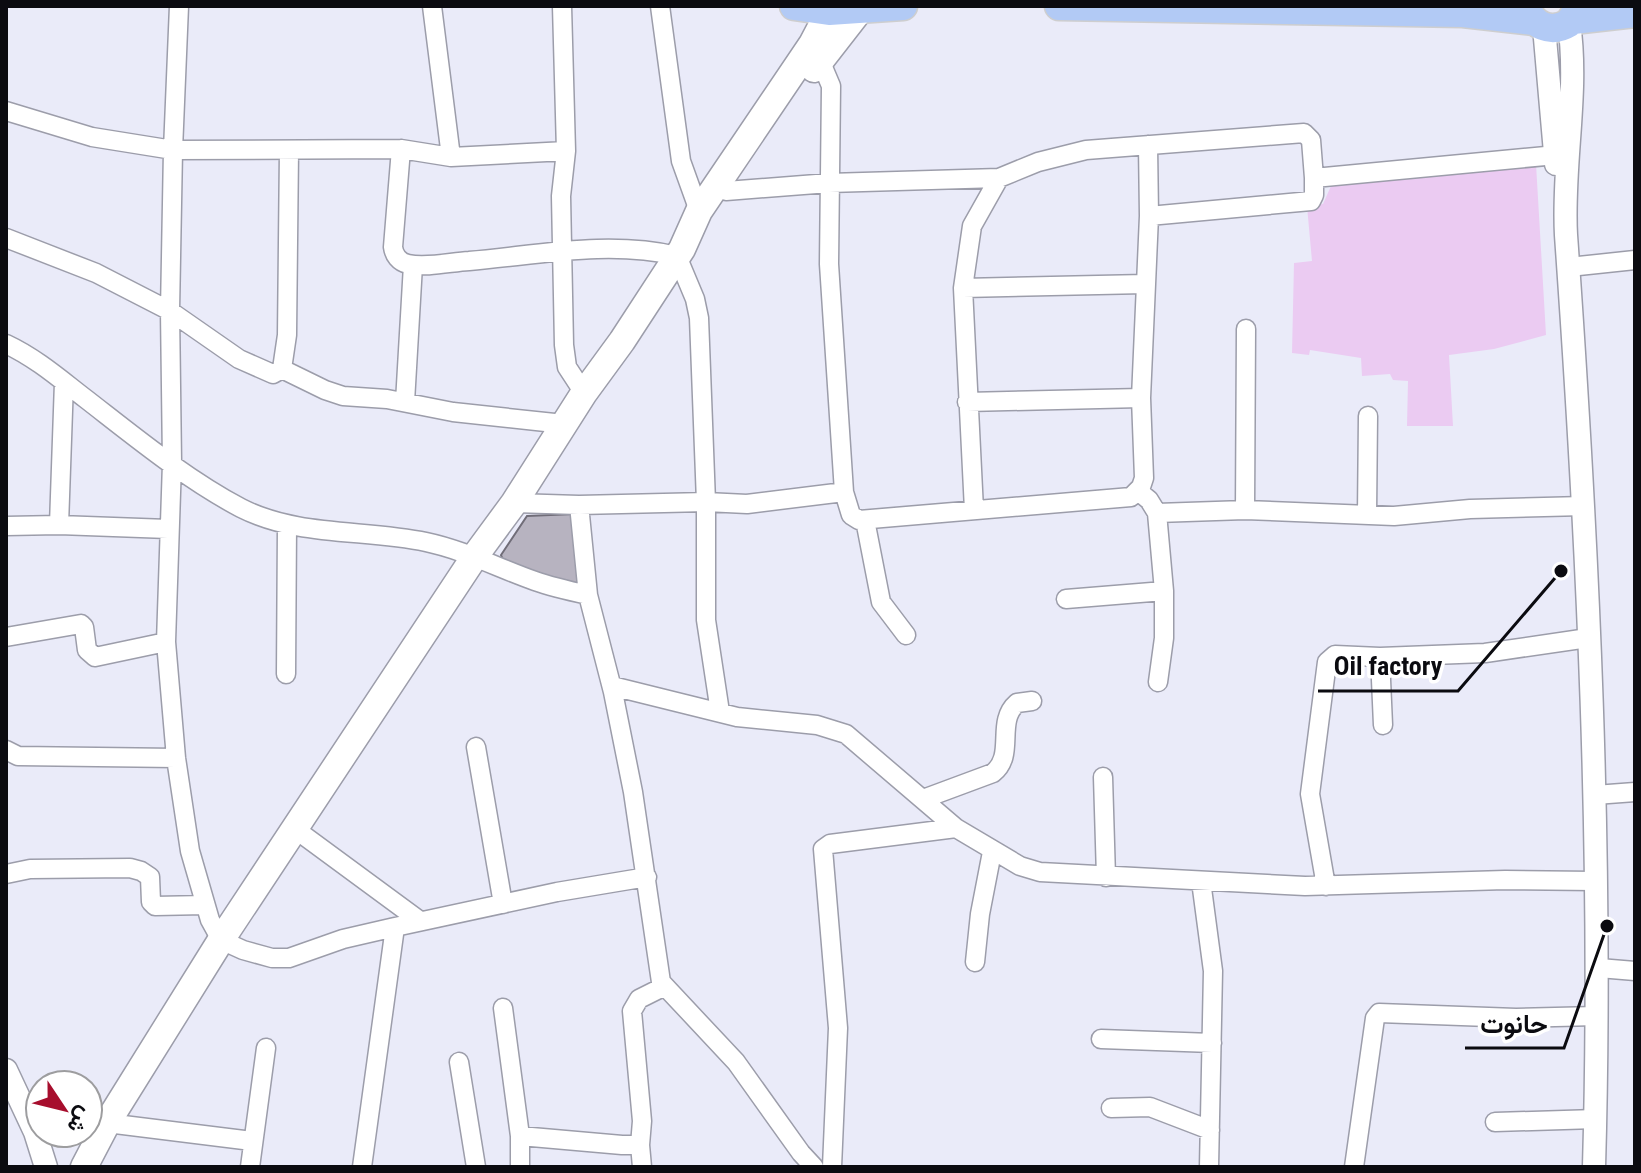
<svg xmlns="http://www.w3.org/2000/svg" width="1641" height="1173" viewBox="0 0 1641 1173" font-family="'Roboto Condensed',Vazirmatn,sans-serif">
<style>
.green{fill:#ebcbf2}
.building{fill:#b7b3c0;stroke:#706d78;stroke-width:2}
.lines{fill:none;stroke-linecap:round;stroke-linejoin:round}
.minor-casing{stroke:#9c9daa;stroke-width:21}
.tertiary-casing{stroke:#9c9daa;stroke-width:25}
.secondary-casing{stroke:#9c9daa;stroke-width:29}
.primary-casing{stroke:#cececf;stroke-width:31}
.minor{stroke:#fff;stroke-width:18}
.tertiary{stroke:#fff;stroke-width:22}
.secondary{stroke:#fff;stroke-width:26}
.primary{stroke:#b2caf5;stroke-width:28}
.leader{fill:none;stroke:#0b0b10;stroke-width:3}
.callout-dot{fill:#0b0b10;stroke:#fff;stroke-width:3}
.callout-label{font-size:26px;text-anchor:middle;font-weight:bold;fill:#0b0b10;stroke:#fff;stroke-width:7;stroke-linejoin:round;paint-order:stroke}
</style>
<rect width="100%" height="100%" fill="#eaebf9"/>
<path class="green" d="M 1536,164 L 1546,335 L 1494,349 L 1449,355 L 1453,426 L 1407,426 L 1408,381 L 1393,380 L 1390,374 L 1362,376 L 1361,358 L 1310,350 L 1309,355 L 1292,353 L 1294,263 L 1312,261 L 1307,206 L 1323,204 L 1331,186 Z"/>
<path class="building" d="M 574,514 L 581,592 L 505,565 L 501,555 L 527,516 Z"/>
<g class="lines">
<g class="minor-casing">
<path id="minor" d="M 179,6 L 173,150 L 170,311 L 172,463 L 166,642 L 176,758 L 190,851 L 210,920 L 221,940 L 243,950 L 272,958 L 289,958 L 343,939 L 395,927 L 362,1167
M 432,6 L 451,157
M 562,6 L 566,151 L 561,196 L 564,345 L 567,367 L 584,393
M 660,6 L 681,161 L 699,211
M 820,60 L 831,86 L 829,264 L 844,492
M 6,111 L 92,137 L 173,150 L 401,149 L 451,157 L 566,151
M 1148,145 L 1149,216 L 1311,201 L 1314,195 L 1314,178
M 401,149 L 393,247 C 394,255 399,262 408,264 C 427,268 451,262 469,261 C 539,255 608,240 677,256 L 695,299 L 699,318 L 706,502 L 706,620 L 720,712
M 999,178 L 1038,162 L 1086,150 L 1304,133 L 1311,140 L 1314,178 L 1567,154
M 726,191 L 829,183 L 999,178 L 972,226 L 963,288 L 974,510
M 6,238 L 96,273 L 170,311 L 239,359 L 273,374 L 282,369
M 1569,267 L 1635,260
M 963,288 L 1145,284
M 6,344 C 36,358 60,379 86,399 C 135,437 186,479 241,508 C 298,537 364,529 426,542 C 464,550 498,568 535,581 C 552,587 570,591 588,595
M 282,369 L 325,390 L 343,396 L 387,399 L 453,412 L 564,424
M 282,369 L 287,335 L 289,150
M 405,402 L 413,265
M 967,402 L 1141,398
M 1138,491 L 1149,500 L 1157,513 L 1245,510 L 1394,516 L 1470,509 L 1584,506
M 514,503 L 579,505 L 706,502 L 747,504 L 844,492 L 851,515 L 859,520 L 1131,497 L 1141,487 L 1144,478 L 1141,398 L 1149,216
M 579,505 L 588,595 L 613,692 L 633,792 L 661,982 L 736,1062 L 801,1153 L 814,1167
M 1245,510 L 1246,329
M 1157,513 L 1164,591 L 1164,638 L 1158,682
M 1367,515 L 1368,416
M 865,520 L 881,602 L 906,635
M 59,525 L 64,382
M 6,526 L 59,525 L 168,529
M 1066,599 L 1164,591
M 6,637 L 81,624 L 84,627 L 87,650 L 95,657 L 166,642
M 1380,657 L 1383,725
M 286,674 L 287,525
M 612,686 L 737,717 L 817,725 L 846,734 L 956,828 L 1020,866 L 1040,872 L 1305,886 L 1505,880 L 1595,881
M 476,747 L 503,904
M 6,750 L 18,756 L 176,758
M 1103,777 L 1106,877
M 1595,795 L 1635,792
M 923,799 L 993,773 C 1016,755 995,722 1017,703 L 1032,701
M 295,829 L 420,921
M 6,874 L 30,869 L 130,868 L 141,871 L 150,877 L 151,902 L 155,906 L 205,905
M 1201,881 L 1213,971 L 1209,1167
M 1326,886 L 1310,794 L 1327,662 L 1335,655 L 1380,657 L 1485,653 L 1588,638
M 395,927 L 557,892 L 647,877
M 975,962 L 980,914 L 992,852
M 1599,968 L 1635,971
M 503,1008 L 520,1136 L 520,1167
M 1101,1039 L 1212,1043
M 459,1062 L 476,1167
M 1111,1108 L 1150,1107 L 1210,1130
M 1495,1122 L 1596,1119
M 107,1123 L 252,1141
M 520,1136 L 622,1145 L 640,1145 L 642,1121 L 632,1011 L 639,999 L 663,987
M 640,1145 L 642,1167
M 250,1167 L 266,1048
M 832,1167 L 838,1028 L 823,849 L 830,844 L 956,828
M 1354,1167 L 1375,1018 L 1379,1013 L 1516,1018 L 1597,1016"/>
</g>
<g class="tertiary-casing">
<path id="tertiary" d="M 1569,23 C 1579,93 1562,165 1566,235 C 1588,545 1603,856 1594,1167
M 1544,27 L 1556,164
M 6,1070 L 35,1132 L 46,1167"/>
</g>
<g class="secondary-casing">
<path id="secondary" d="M 814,69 L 863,6
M 84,1167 L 107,1123 L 221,940 L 475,556 L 514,503 L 584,393 L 622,341 L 682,249 L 699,211 L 812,44 L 832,6"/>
</g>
<g class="primary-casing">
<path id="primary" d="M 794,6 L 829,11 L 903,6
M 1059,6 L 1463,13 L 1534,21
M 1526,7 C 1533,26 1551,34 1569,23 L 1580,6
M 1573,20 L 1635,13"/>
</g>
<use href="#minor" class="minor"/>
<use href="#tertiary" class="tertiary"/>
<use href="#secondary" class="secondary"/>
<use href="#primary" class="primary"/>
</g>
<path class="leader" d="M1561 571L1458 691H1318M1607 926L1564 1048H1465"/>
<g class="callout-dot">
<circle cx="1561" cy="571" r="8"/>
<circle cx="1607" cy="926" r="8"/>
</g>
<g class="callout-label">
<text x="1388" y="675">Oil factory</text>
<text x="1514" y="1033">حانوت</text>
</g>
<rect width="1641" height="1173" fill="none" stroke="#0b0b10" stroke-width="16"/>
<g transform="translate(64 1109) rotate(125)"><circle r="38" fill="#ffffff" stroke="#9d9d9f" stroke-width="2"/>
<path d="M0-6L14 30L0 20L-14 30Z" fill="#a70e2d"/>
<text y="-12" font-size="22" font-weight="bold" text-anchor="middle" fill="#0b0b10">ش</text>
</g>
</svg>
